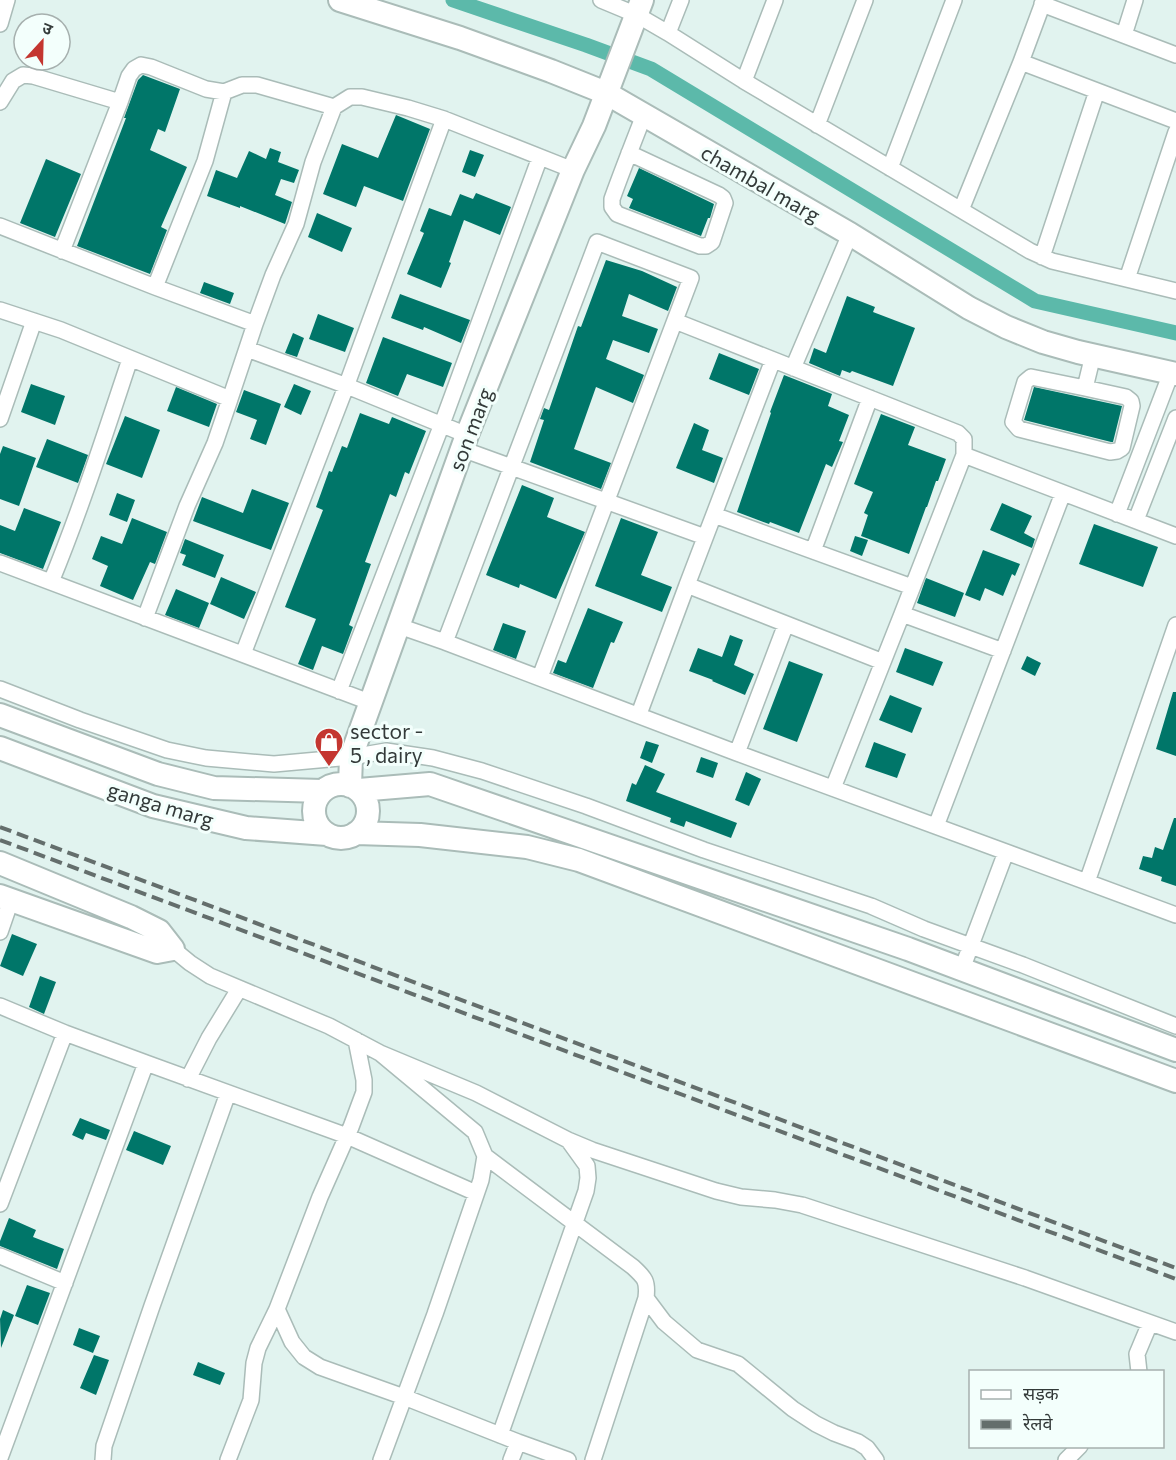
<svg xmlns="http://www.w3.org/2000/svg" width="1176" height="1460" viewBox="0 0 1176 1460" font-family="Commissioner,'Noto Sans Devanagari',sans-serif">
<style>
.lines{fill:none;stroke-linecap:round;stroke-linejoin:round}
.canal{stroke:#5cb9aa;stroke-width:15}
.building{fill:#007669}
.street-casing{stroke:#aabcb8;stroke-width:18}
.secondary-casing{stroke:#aabcb8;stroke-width:26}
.street{stroke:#fff;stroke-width:15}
.secondary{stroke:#fff;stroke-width:22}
.rail{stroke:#646e6c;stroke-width:4;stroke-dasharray:12 6;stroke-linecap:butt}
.labels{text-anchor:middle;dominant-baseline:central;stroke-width:6;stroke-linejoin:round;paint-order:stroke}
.street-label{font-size:21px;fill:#333a39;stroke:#f3fffc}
.poi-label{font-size:21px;fill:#333a39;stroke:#f3fffc;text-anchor:start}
</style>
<rect width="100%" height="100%" fill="#e1f3ef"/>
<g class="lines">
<path class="canal" d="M 453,0 L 586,45 L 651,69 L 1035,301 L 1176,333"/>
</g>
<path class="building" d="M 143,75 L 180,89 L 165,132 L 158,129 L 150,150 L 187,167 L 161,227 L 167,230 L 150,274 L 77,246 L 126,118 L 124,118 L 138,80 Z
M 396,115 L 430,129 L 403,201 L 364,186 L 356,207 L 323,194 L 342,144 L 378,158 Z
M 270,148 L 281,152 L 278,162 L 299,170 L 294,183 L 281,179 L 275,195 L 292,202 L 285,224 L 240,206 L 240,208 L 207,196 L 216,170 L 237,178 L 249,151 L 266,159 Z
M 470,150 L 484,155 L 475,177 L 462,172 Z
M 46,159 L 81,174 L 55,237 L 20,223 Z
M 639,168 L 714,204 L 710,218 L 708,218 L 701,236 L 629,208 L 633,199 L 627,196 Z
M 476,193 L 511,207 L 500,235 L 464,220 L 449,262 L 451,263 L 441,288 L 407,274 L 424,233 L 420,231 L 429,208 L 451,216 L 460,194 L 473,199 Z
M 317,213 L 352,228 L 342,252 L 308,237 Z
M 606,260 L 642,271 L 677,287 L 668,311 L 629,294 L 622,316 L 658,329 L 649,353 L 613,340 L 606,359 L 644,375 L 633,403 L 596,387 L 574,449 L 611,463 L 601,489 L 530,462 L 544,420 L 540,419 L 544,408 L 549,410 L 578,326 L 581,327 Z
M 204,282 L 234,293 L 230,304 L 200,293 Z
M 400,294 L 470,320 L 461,343 L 424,327 L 423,330 L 391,318 Z
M 847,296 L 875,307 L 873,312 L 915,328 L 893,386 L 852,371 L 850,373 L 842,370 L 840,376 L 809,363 L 814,348 L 826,353 Z
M 318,314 L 354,328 L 345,352 L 309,339 Z
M 293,333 L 304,338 L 297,357 L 285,353 Z
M 383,337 L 452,363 L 443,387 L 407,374 L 398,396 L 366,383 Z
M 719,353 L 759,369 L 749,395 L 709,379 Z
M 784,375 L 832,394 L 828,406 L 849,415 L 839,441 L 843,442 L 832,467 L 826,464 L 799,533 L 770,522 L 769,524 L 737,512 L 771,413 L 770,412 Z
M 31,384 L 65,396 L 55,425 L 21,412 Z
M 294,384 L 311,391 L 301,415 L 284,407 Z
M 176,387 L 217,404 L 209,427 L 167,411 Z
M 1034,387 L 1122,406 L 1113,442 L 1111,442 L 1024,420 Z
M 244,390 L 281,404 L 266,445 L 250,439 L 257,420 L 236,412 Z
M 360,413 L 389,424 L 392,417 L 426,431 L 409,474 L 405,472 L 396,497 L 390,494 L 365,562 L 371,564 L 349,625 L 353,627 L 343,654 L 322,646 L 313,670 L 298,664 L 316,619 L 285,607 L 323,510 L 316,507 L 329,471 L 332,472 L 342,446 L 347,448 Z
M 881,414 L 915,427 L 908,445 L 946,459 L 938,481 L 936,481 L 927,507 L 926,507 L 909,554 L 861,536 L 868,515 L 864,513 L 873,492 L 854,484 Z
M 125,416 L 160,430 L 142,478 L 106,464 Z
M 694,423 L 709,430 L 702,450 L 723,458 L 714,483 L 676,468 Z
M 47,439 L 88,455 L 78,483 L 36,467 Z
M 3,446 L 36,458 L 19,506 L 0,499 L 0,454 Z
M 522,485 L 554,498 L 547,517 L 585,532 L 556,599 L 520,584 L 519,588 L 486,575 Z
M 252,489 L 289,503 L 271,550 L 193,521 L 202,497 L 243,513 Z
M 117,493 L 135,500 L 127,522 L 109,515 Z
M 1002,503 L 1032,516 L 1024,533 L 1035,539 L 1032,548 L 990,530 Z
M 24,508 L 61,522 L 43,569 L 0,553 L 0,525 L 15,531 Z
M 132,518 L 167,532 L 155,564 L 150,562 L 133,600 L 100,586 L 108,566 L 92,559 L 101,536 L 122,544 Z
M 621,518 L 658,532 L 641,575 L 672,587 L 662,612 L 595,586 Z
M 1094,524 L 1158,547 L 1143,587 L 1079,564 Z
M 855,536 L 868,540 L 862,556 L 850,551 Z
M 185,539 L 224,555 L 215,578 L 182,565 L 186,555 L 180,553 Z
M 983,550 L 1020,564 L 1015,576 L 1012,574 L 1003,596 L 985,588 L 980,601 L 965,595 Z
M 221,577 L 256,592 L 244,619 L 210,604 Z
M 926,578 L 964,593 L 955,617 L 917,603 Z
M 176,589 L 209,603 L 199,628 L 165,615 Z
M 588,608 L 623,622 L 614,643 L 611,642 L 593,688 L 553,673 L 558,660 L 566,663 Z
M 503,623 L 526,631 L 516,659 L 493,650 Z
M 730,635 L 743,640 L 734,665 L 754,674 L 745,695 L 712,681 L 713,680 L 689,671 L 698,648 L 722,657 Z
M 905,648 L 943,662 L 933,686 L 896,672 Z
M 1027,656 L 1041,663 L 1035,676 L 1021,669 Z
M 789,661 L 823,674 L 797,742 L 763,729 Z
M 1173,692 L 1176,692 L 1176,756 L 1156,749 Z
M 890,695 L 922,708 L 912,733 L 879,720 Z
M 646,741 L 659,745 L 652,763 L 640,758 Z
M 874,742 L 906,754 L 897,778 L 865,767 Z
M 701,757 L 718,763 L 713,778 L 696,772 Z
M 645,765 L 665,774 L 656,792 L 737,823 L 731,838 L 686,821 L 684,827 L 670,822 L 671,818 L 626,801 L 632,783 L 636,785 Z
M 746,772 L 761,779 L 749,806 L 735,800 Z
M 1174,818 L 1176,818 L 1176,886 L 1161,881 L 1162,877 L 1139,869 L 1143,856 L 1152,858 L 1155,847 L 1163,850 Z
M 12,934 L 37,944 L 23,976 L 0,966 Z
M 40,976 L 56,982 L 44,1014 L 29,1007 Z
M 80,1118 L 110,1130 L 106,1140 L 86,1133 L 83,1140 L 72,1135 Z
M 134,1131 L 171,1146 L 163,1165 L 126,1150 Z
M 9,1218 L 36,1230 L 33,1237 L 64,1249 L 57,1269 L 0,1246 L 0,1241 Z
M 27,1285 L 50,1293 L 38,1325 L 15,1316 Z
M 3,1310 L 14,1315 L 1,1348 L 0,1319 Z
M 79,1328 L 100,1336 L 93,1353 L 73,1345 Z
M 94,1355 L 109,1360 L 96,1395 L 80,1388 Z
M 198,1362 L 225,1373 L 220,1385 L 193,1375 Z"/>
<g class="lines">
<g class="street-casing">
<path id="street" d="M 601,0 L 637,15 L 668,33 L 744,81 L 1030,251 L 1052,261 L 1176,291
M 1042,4 L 1176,55
M 0,24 L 7,0
M 668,33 L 681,0
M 1124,35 L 1135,0
M 1021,62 L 1176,121
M 744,81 L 775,0
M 0,102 L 13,81 L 23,75 L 33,76 L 120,102 L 129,76 L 134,69 L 141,65 L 151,67 L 206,89 L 224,92 L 242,85 L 257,85 L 334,107 L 350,97 L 362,97 L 408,108 L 444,119 L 573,170
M 817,125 L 865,0
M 629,153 L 719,195 L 723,198 L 725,203 L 712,242 L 706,246 L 700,246 L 617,214 L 612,207 L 612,199 C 622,171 633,143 644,115
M 890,168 L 954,0
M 961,210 L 1021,62 L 1044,0
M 0,226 L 155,287 L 255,324 L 230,399 L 61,330 L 0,310
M 62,251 L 120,102
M 1042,257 L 1097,91
M 1127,279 L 1176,132
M 155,287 L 205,161 L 224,92
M 675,321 L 958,433 L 964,439 L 964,455 L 1176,536
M 255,324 L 273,275 L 296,224 L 313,162 L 334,107
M 247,349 L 347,386 L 467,435
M 773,360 L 687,585 L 883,662
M 793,368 L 850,234
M 1085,388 L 1126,397 L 1131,401 L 1132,406 L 1122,448 L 1117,451 L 1110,452 L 1019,429 L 1013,422 L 1025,382 L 1031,377 L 1085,388 L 1093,355
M 0,419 L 34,321
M 462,449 L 705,537
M 964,455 L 902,614 L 1003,651
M 1117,514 L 1171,373
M 714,515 L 912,587
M 1136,520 L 1176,418
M 813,551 L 870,398
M 0,563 L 372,703
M 51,582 C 81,509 105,434 130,359
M 145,618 L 187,506 L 215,443 L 230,399
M 399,626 L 445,642
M 243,654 L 347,384 L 444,119
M 540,677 L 691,278 L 597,242 L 445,642 L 737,753 L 1006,852
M 0,689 L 80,720 L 167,750 L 206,758 L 274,764 L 351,757 L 386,751 L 433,758 L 482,771 L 586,806 L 704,850 L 871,906 L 924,929 L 1023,965 L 1176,1026
M 339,691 L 442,424 L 540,157
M 639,714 L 687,585
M 737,753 L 786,624
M 833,788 L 902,614
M 936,826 L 1063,493
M 1087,882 L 1176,625
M 0,932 L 11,900
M 173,949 L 190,963 L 210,976 L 329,1026 L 380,1053 L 475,1132 L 485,1156 L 481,1180 L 435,1314 L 381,1460
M 962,969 L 1006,852 L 1176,915
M 0,1006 L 65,1033 L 146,1063 L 0,1458
M 380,1053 L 476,1093 L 568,1140 L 592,1150 L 716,1191 L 741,1197 L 775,1200 L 802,1205 L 1025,1278 L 1176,1332
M 146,1063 L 347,1136 L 476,1193
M 188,1079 L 209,1038 L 239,989
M 485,1156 L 633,1267 C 645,1278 648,1281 646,1298 L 593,1460
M 0,1204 L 65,1033
M 0,1256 L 65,1283
M 646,1298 L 664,1322 L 697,1350 L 738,1364 L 793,1409 L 816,1424 L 834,1433 L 858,1442 L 867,1448 L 876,1460
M 277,1309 L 292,1342 L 304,1357 L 320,1367 L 404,1397 L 518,1442 L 568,1460
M 1139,1372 L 1137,1354 L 1150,1323
M 500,1435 L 586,1191 L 588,1178 L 587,1166 L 569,1141
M 103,1460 L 104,1446 L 152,1306 L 228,1093
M 228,1460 L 251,1400 L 254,1363 L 258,1348 L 277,1309 L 320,1197 L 351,1127 L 364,1092 L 364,1080 L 356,1040
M 511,1460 L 518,1442
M 1066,1460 L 1080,1446"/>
</g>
<g class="secondary-casing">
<path id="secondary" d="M 340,0 L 460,38 L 551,71 L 606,93 L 850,234 L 969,308 L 1006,327 L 1043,342 L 1078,352 L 1176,374
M 0,715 L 158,774 L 214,788 L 322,791
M 0,748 L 153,806 L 246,828 L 327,834
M314 811a27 27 0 1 1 54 0a27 27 0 1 1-54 0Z
M 350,786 L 351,757 L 467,435 L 573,170 L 594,126 L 642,0
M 359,790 L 430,784 L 908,949 L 1176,1050
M 356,833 L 420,835 L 527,847 L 579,860 L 1176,1081
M 0,863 L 131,917 L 159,931 L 173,949 L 157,952 L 0,896"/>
</g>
<use href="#street" class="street"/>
<use href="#secondary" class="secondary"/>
<path class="rail" d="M 0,827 L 1176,1268
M 0,840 L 1176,1279"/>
</g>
<defs>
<g id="shop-pin" transform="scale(1.5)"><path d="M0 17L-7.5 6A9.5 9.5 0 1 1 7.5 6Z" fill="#c43630" stroke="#f3fffc"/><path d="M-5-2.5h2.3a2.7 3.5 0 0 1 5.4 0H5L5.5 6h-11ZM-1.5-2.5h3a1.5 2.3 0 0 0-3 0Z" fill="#fff"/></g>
</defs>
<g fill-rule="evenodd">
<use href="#shop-pin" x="329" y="742"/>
</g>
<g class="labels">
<g class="street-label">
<text transform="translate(761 183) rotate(30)">chambal marg</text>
<text transform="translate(470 429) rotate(-69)">son marg</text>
<text transform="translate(161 804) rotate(17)">ganga marg</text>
</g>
<g class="poi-label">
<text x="350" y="730">sector -<tspan x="350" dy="24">5 , dairy</tspan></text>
</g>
</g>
<rect x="969" y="1370" width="195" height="78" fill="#f3fffc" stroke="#a6b0ae" stroke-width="1.5"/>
<rect x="981" y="1390" width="30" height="9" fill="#ffffff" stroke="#a6b0ae" stroke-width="1.5"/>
<text x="1023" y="1400" font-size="18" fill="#333a39">सड़क</text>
<rect x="981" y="1420" width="30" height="9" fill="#646e6c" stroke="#a6b0ae" stroke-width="1.5"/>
<text x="1023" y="1430" font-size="18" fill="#333a39">रेलवे</text>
<g transform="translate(42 42) rotate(22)"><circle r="28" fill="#f3fffc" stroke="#a6b0ae" stroke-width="1.5"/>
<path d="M0-4.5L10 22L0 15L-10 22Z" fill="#c43630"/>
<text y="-9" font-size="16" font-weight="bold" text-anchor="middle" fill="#333a39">उ</text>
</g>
</svg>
